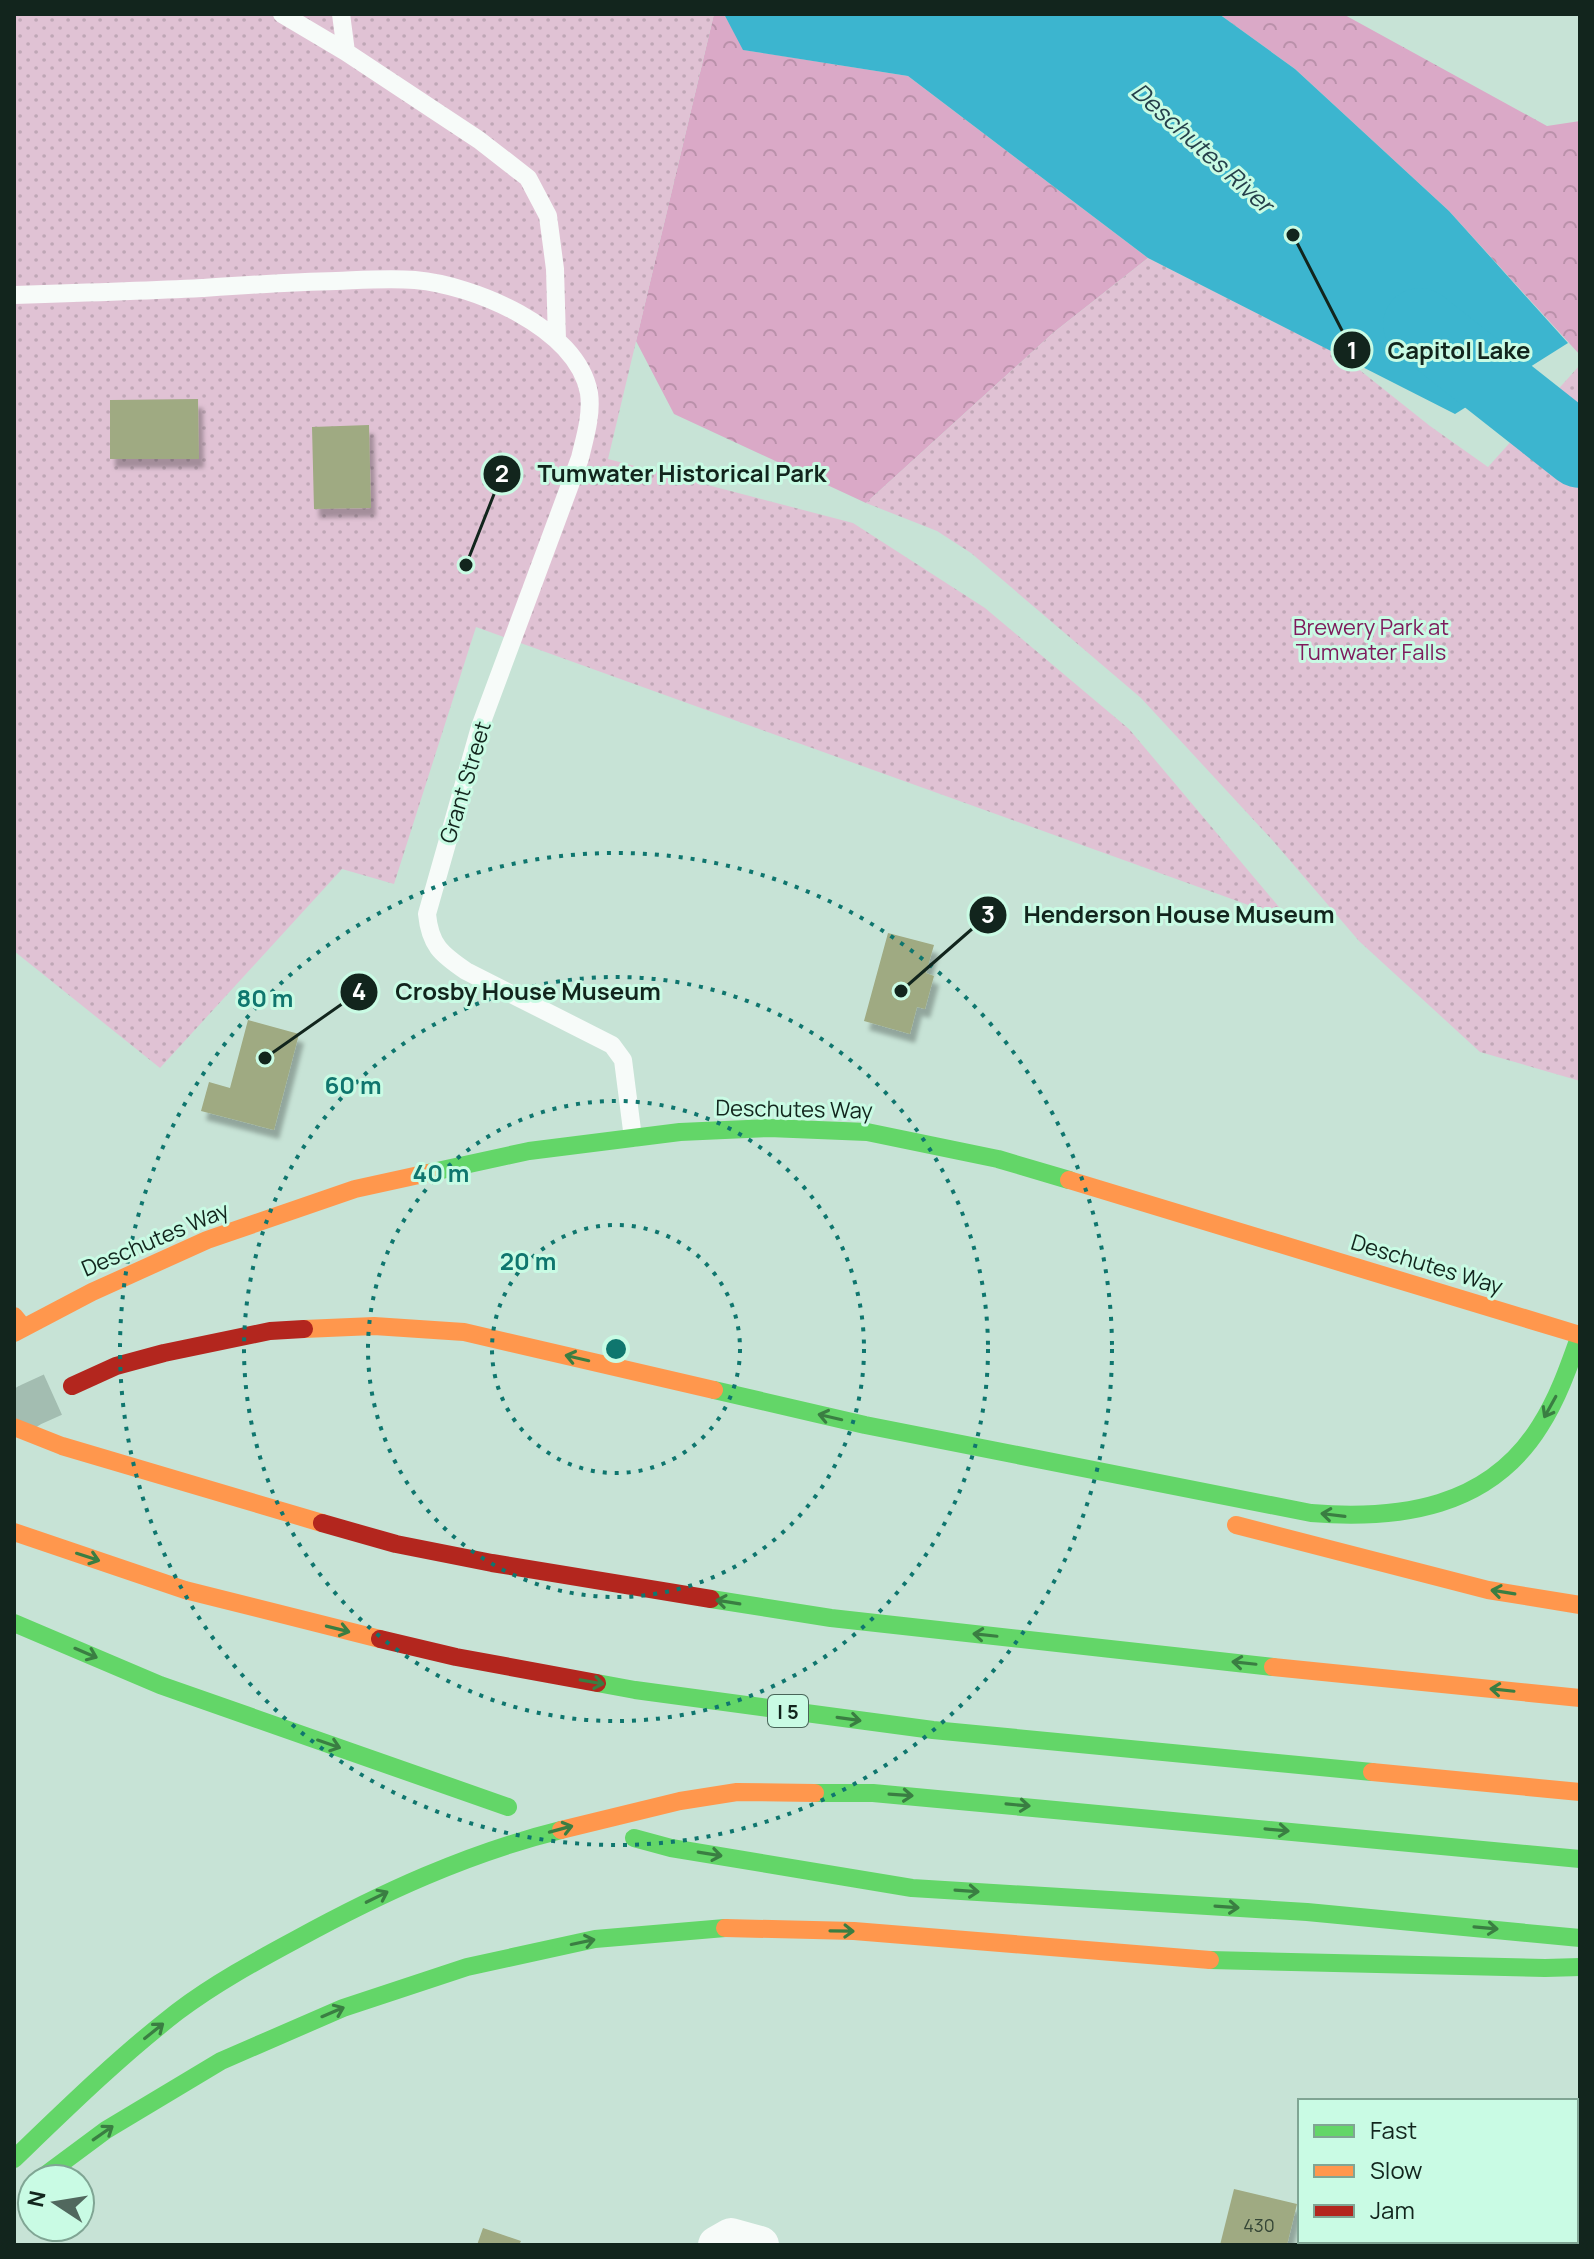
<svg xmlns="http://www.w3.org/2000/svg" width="1594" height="2259" viewBox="0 0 1594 2259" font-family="Manrope,sans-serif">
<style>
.forest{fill:url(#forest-crowns)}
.park{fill:url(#park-dots)}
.water{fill:#3cb5cf}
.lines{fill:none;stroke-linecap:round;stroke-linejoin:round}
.river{stroke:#3cb5cf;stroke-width:74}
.building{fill:#9faa82;filter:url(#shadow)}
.highway-tunnel{stroke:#a3bdb1;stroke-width:44;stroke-dasharray:44 22;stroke-linecap:butt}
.lane{stroke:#f7fbf9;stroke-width:18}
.street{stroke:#f7fbf9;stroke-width:38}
.fast{stroke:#63d668;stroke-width:18}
.slow{stroke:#ff974d;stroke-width:18}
.jam{stroke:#b3261e;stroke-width:18}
.oneway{stroke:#3a7e42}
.ring{fill:none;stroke:#0f766e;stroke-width:4;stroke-dasharray:4 8}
.labels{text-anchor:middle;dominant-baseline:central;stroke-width:6;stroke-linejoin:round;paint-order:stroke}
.number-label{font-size:18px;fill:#354636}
.shield{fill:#c9fbe4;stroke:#496559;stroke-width:2}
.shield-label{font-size:20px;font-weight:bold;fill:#12251d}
.park-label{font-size:22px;fill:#7e1a5c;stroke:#c9fbe4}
.street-label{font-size:22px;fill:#12251d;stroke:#c9fbe4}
.water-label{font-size:24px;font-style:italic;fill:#26404b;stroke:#c9fbe4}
.centre{fill:#0f766e;stroke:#c9fbe4;stroke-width:4}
.ring-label{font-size:24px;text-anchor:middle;font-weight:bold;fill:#0f766e;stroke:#c9fbe4;stroke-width:6;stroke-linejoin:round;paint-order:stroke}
.leader{fill:none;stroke:#12251d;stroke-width:3}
.callout-dot{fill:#12251d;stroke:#c9fbe4;stroke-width:3}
.mark-label{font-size:24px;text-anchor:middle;font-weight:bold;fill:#fff}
.callout-label{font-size:24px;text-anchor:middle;font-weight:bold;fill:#12251d;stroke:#c9fbe4;stroke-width:6;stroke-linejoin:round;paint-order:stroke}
</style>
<defs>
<pattern id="forest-crowns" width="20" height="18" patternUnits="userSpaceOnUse" patternTransform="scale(2)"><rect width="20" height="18" fill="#daa9c7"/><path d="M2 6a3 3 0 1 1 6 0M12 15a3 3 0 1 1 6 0" fill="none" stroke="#ba91aa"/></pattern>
<pattern id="park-dots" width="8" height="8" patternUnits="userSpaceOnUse" patternTransform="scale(2)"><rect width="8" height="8" fill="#e0c2d4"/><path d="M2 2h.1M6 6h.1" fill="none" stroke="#bfa7b6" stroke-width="1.8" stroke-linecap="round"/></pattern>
<filter id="shadow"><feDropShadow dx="5" dy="9" stdDeviation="2" flood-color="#0004"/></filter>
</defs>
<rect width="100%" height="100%" fill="#c7e3d6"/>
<path class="forest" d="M 714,14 L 724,14 L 744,50 L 908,76 L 1148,258 L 1053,333 L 866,503 L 674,414 L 636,341 Z
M 1219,14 L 1343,14 L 1547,126 L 1580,121 L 1580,355 L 1449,211 L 1295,69 Z"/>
<path class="park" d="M 14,14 L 714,14 L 608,459 L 853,523 L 985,608 L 1129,729 L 1290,920 L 476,627 L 394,884 L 342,869 L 160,1068 L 14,951 Z
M 1148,258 L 1342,356 L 1430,426 L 1488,467 L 1580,365 L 1580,1081 L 1480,1052 L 1359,941 L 1274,842 L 1141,698 L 971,553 L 937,531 L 866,503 L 1053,333 Z"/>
<path class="water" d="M 724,14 L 1219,14 L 1295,69 L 1449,211 L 1568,343 L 1455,414 L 1148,258 L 908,76 L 743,50 Z"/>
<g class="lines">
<path class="river" d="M 1420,325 L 1580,451"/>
</g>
<path class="building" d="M 198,399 L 199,459 L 110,459 L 110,400 Z
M 369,425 L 371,508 L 314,509 L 312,427 Z
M 888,933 L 934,945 L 926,973 L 934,976 L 925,1009 L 917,1007 L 910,1034 L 864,1021 Z
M 248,1020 L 299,1034 L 274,1130 L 201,1111 L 209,1082 L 230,1088 Z
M 1234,2189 L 1297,2204 L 1287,2245 L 1220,2245 Z
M 483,2228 L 521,2241 L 519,2245 L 477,2245 Z
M 1389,2241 L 1457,2241 L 1456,2245 L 1388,2245 Z"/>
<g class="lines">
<path class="highway-tunnel" d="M 14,1415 L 30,1405 L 72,1386"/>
<path class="lane" d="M 282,14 L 346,52 L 479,140 L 528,178 L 548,216 L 555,269 L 557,340
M 341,14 L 346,52
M 14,295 C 77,293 140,291 202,288 C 247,285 291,282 336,281 C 362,280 388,278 415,280 C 473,285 577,327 589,393 C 592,415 585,437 580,458 L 480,727 L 427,914 C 430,945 441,954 466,971 L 612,1045 L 623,1060 L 633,1138"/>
<path class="street" d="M 717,2245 L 731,2237 L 760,2245"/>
<path class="fast" d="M 428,1173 L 529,1151 L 680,1132 L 769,1128 L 867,1132 L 998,1159 L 1069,1180
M 714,1390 L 865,1425 L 1311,1513 C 1400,1520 1489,1508 1540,1426 C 1558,1398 1569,1366 1580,1335
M 711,1599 L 831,1618 L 1273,1667
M 14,1623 L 160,1685 L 508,1807
M 597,1683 L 635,1690 L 933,1730 L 1372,1772
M 815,1793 L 873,1793 L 1580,1859
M 634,1838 L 671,1848 L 912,1888 L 1307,1912 L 1580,1938
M 1210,1960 L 1545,1968 L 1580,1967
M 14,2159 C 67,2108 119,2057 177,2012 C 214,1984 256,1961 297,1939 C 381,1893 468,1853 561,1830
M 40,2179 L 106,2130 L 221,2061 L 343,2008 L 467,1967 L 595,1939 L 725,1928"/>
<path class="slow" d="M 1069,1180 L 1580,1335
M 14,1316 L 23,1327
M 304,1329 L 374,1326 L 464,1332 L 714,1390
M 14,1333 L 92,1292 L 207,1240 L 355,1189 L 428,1173
M 14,1427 L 62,1446 L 322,1523
M 1236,1525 L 1488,1590 L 1580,1605
M 14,1532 L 185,1590 L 380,1639
M 1273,1667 L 1580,1698
M 1372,1772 L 1580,1792
M 561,1830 L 680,1801 L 737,1792 L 815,1793
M 725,1928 L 854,1931 L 1210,1960"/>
<path class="jam" d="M 72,1386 L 116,1366 L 164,1353 L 270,1331 L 304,1329
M 322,1523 L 396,1544 L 492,1563 L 711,1599
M 380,1639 L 456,1657 L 597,1683"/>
</g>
<defs><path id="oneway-shaft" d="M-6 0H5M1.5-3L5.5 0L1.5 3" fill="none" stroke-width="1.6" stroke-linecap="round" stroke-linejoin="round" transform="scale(2)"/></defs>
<g class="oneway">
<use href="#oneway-shaft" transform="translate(577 1358) rotate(-167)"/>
<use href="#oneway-shaft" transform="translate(1550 1407) rotate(119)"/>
<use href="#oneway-shaft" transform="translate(830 1417) rotate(-167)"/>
<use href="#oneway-shaft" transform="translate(1333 1515) rotate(-173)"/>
<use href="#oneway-shaft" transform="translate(88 1557) rotate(18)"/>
<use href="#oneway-shaft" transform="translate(1503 1592) rotate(-171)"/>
<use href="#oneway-shaft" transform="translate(728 1602) rotate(-171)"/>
<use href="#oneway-shaft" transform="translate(338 1629) rotate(14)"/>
<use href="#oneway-shaft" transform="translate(985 1635) rotate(-174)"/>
<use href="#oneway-shaft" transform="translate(86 1653) rotate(23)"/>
<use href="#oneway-shaft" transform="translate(1244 1663) rotate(-174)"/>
<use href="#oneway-shaft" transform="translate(592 1682) rotate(10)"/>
<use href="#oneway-shaft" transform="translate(1502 1690) rotate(-174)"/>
<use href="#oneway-shaft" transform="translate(849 1719) rotate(8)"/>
<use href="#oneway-shaft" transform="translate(329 1744) rotate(19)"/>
<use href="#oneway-shaft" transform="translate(901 1795) rotate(4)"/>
<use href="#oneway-shaft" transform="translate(1018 1805) rotate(5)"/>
<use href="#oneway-shaft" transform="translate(561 1829) rotate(-15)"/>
<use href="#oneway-shaft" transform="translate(1277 1830) rotate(5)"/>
<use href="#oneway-shaft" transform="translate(710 1854) rotate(9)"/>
<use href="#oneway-shaft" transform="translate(967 1891) rotate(4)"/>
<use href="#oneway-shaft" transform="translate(377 1897) rotate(-26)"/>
<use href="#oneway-shaft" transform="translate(1227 1907) rotate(4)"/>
<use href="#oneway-shaft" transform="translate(1486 1928) rotate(5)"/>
<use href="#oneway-shaft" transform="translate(842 1931) rotate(1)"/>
<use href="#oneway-shaft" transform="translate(583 1942) rotate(-12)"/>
<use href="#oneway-shaft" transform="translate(333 2012) rotate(-23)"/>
<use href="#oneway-shaft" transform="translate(154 2031) rotate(-39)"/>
<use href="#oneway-shaft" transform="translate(103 2133) rotate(-35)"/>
</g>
<g class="ring">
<circle cx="616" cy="1349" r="124"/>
<circle cx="616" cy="1349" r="248"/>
<circle cx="616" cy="1349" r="372"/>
<circle cx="616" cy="1349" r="496"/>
</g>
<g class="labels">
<g class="number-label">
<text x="1259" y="2225">430</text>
</g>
<rect class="shield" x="768" y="1695" width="40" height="32" rx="6"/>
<g class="shield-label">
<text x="788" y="1711">I 5</text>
</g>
<g class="park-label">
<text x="1371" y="627">Brewery Park at<tspan x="1371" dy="25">Tumwater Falls</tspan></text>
</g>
<g class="street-label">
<text transform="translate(465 782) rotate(-73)">Grant Street</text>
<text transform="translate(794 1109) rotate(1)">Deschutes Way</text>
<text transform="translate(155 1239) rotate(-23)">Deschutes Way</text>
<text transform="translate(1427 1264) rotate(17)">Deschutes Way</text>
</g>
<g class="water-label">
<text transform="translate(1203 147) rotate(42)">Deschutes River</text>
</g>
</g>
<circle cx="616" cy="1349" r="12" class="centre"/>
<g class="ring-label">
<text x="265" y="1007">80 m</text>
<text x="353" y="1094">60 m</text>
<text x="441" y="1182">40 m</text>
<text x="528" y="1270">20 m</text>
</g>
<path class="leader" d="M1293 235L1352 350M466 565L502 474M901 991L988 915M265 1058L359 992"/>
<g class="callout-dot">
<circle cx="1293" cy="235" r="8"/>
<circle cx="466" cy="565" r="8"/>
<circle cx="901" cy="991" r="8"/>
<circle cx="265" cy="1058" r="8"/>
<circle cx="1352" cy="350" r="20"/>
<circle cx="502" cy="474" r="20"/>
<circle cx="988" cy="915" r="20"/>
<circle cx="359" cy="992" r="20"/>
</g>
<g class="mark-label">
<text x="1352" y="359">1</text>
<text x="502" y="482">2</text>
<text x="988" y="923">3</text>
<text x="359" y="1000">4</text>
</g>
<g class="callout-label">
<text x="1459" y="359">Capitol Lake</text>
<text x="682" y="482">Tumwater Historical Park</text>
<text x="1179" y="923">Henderson House Museum</text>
<text x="528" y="1000">Crosby House Museum</text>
</g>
<rect width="1594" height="2259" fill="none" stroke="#12251d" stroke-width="32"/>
<rect x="1298" y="2099" width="280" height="144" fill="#c9fbe4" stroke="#80a594" stroke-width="2"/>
<rect x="1314" y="2125" width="40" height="12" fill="#63d668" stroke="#80a594" stroke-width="2"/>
<text x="1370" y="2139" font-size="24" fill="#12251d">Fast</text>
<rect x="1314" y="2165" width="40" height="12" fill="#ff974d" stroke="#80a594" stroke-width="2"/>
<text x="1370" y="2179" font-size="24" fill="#12251d">Slow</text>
<rect x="1314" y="2205" width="40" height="12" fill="#b3261e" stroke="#80a594" stroke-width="2"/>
<text x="1370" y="2219" font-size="24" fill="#12251d">Jam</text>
<g transform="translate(56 2203) rotate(282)"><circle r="38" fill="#c9fbe4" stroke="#80a594" stroke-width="2"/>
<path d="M0-6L14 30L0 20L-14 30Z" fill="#51685e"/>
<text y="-12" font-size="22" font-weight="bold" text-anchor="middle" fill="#12251d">N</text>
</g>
</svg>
